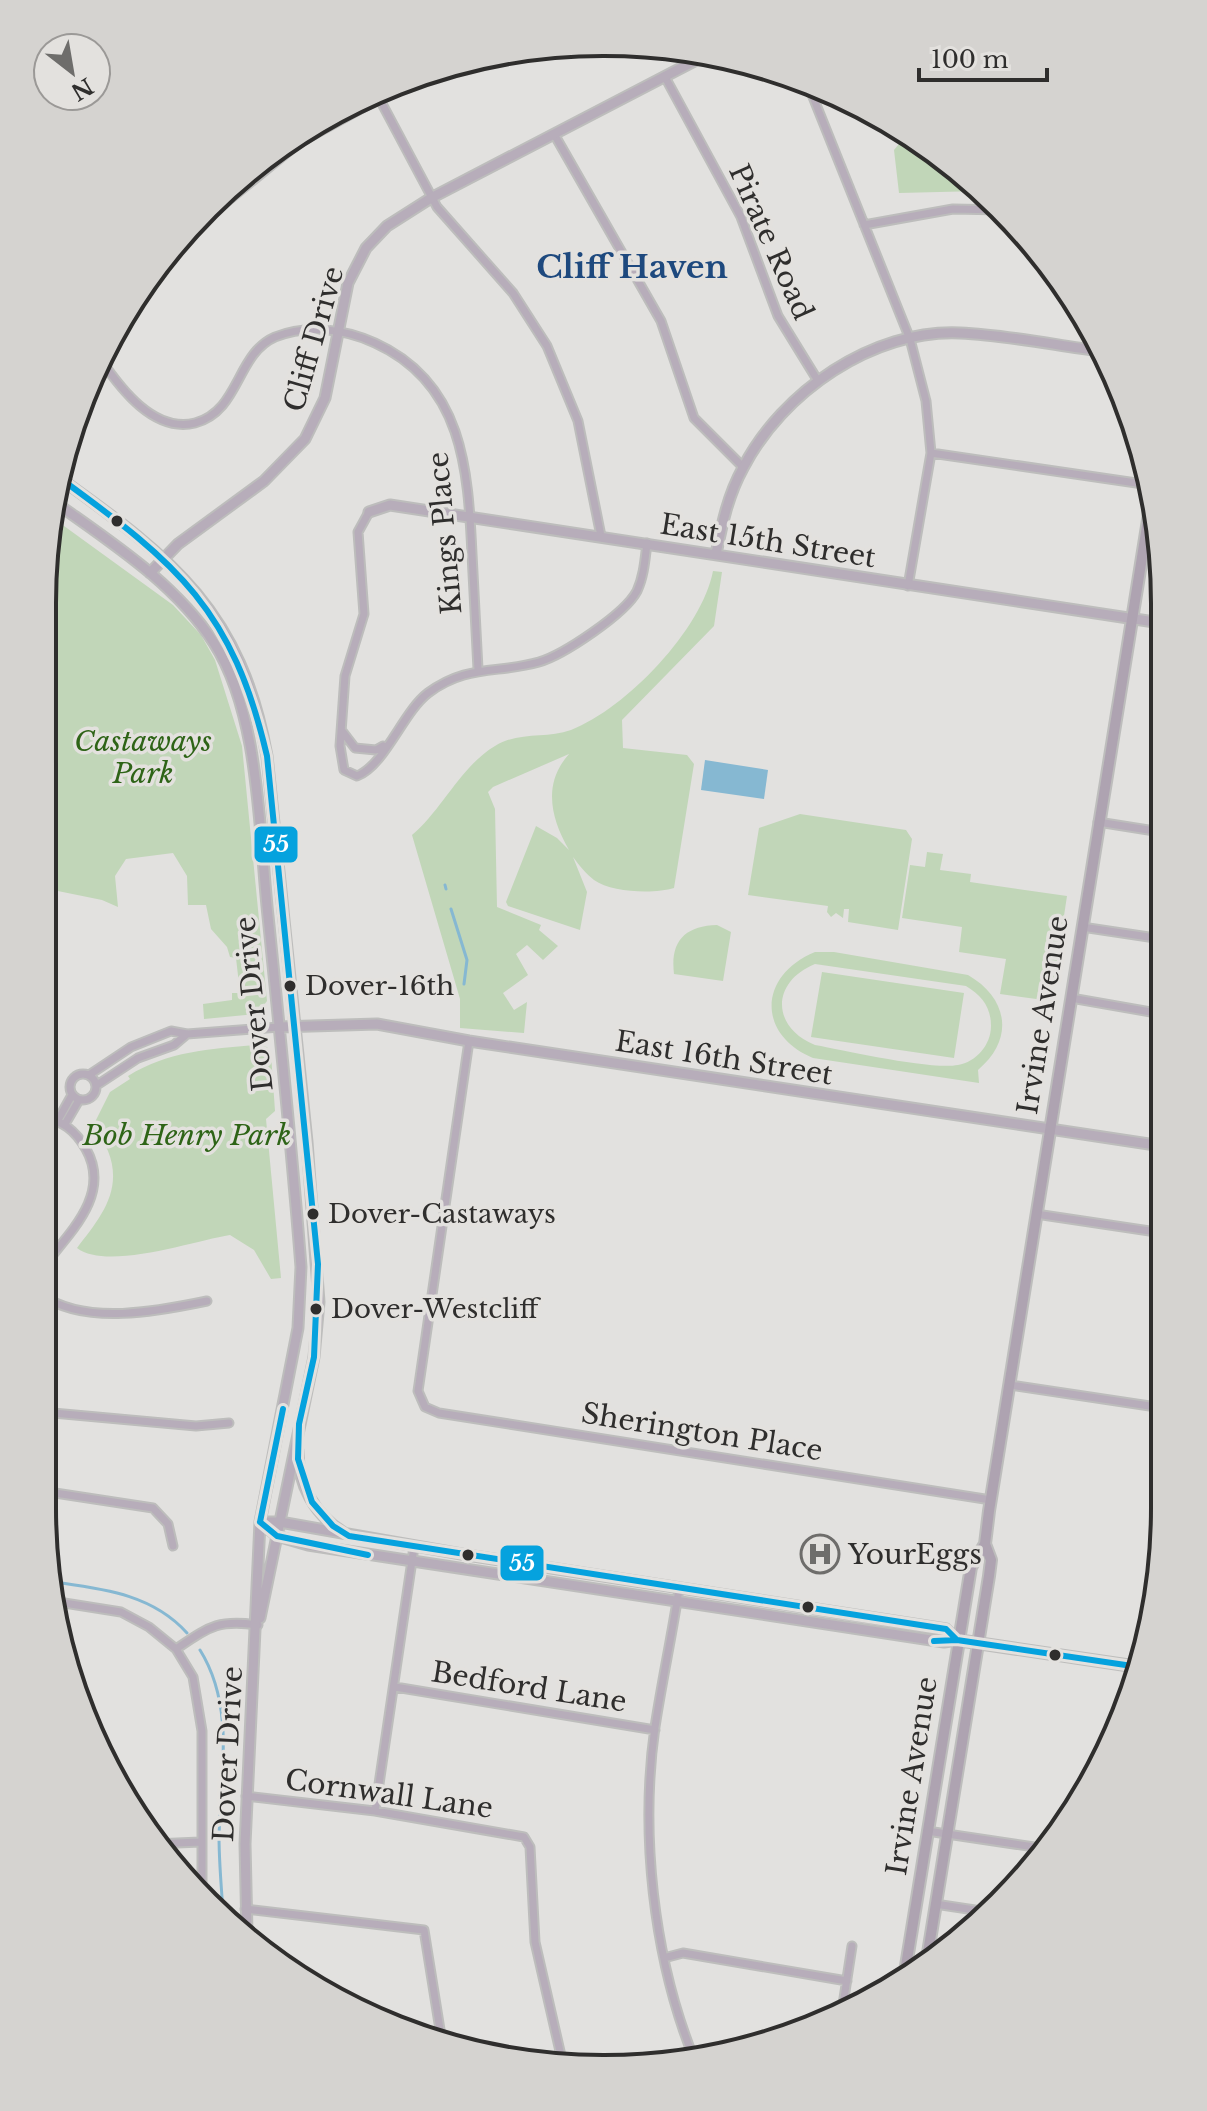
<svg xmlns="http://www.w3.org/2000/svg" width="1207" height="2111" viewBox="0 0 1207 2111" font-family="'Libre Baskerville',serif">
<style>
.green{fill:#c1d6b8;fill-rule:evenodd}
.water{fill:#86b8d2}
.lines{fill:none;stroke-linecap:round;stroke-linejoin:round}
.stream{stroke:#86b8d2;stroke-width:3}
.minor-casing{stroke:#bdbdbc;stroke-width:11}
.tertiary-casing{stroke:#bdbdbc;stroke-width:13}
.secondary-casing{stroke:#bdbdbc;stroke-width:14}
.minor{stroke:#b7adba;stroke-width:7}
.tertiary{stroke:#b7adba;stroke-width:9}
.secondary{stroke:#aea3b1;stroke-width:10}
.bus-1-casing{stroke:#e3e1de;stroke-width:12}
.bus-1{stroke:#05a2de;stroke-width:6}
.bus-dot{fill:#2f2e2d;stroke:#e3e1de;stroke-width:3}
.labels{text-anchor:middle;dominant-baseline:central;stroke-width:7;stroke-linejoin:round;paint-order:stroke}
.bus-label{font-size:26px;fill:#2f2e2d;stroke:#e3e1de;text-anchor:start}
.street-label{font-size:28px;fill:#2f2e2d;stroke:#e3e1de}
.park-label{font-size:28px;font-style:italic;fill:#2e6417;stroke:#e3e1de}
.poi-label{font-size:28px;fill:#2f2e2d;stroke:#e3e1de;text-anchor:start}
.quarter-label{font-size:32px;font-weight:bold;fill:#1e497e;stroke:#e3e1de}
.rim{fill:none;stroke:#2f2e2d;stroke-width:4}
.line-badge{stroke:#e3e1de;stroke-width:3}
.badge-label{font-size:22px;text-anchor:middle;font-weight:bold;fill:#fff}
</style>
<rect width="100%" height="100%" fill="#e2e1df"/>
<path class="green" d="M 907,134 L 980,191 L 899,193 L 894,150 Z
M 53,518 L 173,605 L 201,635 L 215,660 L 242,746 L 267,1001 L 257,1014 L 204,1019 L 203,1004 L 232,1000 L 232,993 L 240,993 L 236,958 L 230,957 L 227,947 L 211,929 L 206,905 L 188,905 L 187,876 L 173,853 L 126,859 L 115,876 L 118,907 L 102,900 L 43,888 L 43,567 Z
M 713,571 L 722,572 L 714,626 L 622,720 L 623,748 L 687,755 L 694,764 L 674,888 C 655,894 612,893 594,880 C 586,874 579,865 573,857 L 587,892 L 580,930 L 508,906 L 506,902 L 536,826 L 557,838 L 569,850 C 550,817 543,783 569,754 L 493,787 L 488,792 L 495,809 L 497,907 L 541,925 L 539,930 L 558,946 L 543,960 L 527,945 L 516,954 L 528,975 L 503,993 L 514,1010 L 527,1002 L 524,1033 L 460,1028 L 460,999 L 412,835 C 442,810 461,766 495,746 C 519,731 546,739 571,730 C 627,708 702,629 713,571 Z
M 800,814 L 906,830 L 912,839 L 898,930 L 848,922 L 849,909 L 844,909 L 843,918 L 836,913 L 831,917 L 827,912 L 828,906 L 748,895 L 759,828 Z
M 927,852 L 943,854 L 940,870 L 971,874 L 970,882 L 1067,896 L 1051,1001 L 1000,994 L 1006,959 L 959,952 L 962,927 L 902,918 L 910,865 L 925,867 Z
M 717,925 L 731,932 L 723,981 L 674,974 C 670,941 685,926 717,925 Z
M 815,952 L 834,952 L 968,975 C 1008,998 1015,1039 978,1070 L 979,1083 L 813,1058 C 756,1034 759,975 815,952 ZM 815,964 L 966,986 C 982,996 991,1007 991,1026 C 991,1045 976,1062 958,1065 C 930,1070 848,1051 815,1045 C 771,1027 771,982 815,964 Z
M 822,972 L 964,993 L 954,1058 L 811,1037 Z
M 255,1045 L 267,1047 L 271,1054 L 275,1111 L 266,1119 L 281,1278 L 271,1279 L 254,1250 L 230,1235 C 193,1241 107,1271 77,1248 C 99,1219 124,1191 108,1151 C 104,1141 96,1136 94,1124 L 110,1092 L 130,1079 L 128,1076 C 168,1051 210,1049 255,1045 Z"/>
<path class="water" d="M 705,760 L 768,770 L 764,799 L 701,790 Z"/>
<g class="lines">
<path class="stream" d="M 445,885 L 446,889
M 451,909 L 467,960 L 464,984
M 54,1582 C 103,1589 152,1594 187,1633
M 200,1650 C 235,1706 221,1774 219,1836 C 219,1860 221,1885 223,1910"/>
<g class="minor-casing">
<path id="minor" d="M 665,77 L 741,217 L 778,316 L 818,381
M 807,82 L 910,339 L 926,401 L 931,453 L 908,586
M 379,98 L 437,207 L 513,293 L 547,346 L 578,421 L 601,536
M 554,134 L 661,321 L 694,418 L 743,467
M 864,225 L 953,209 L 1003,210
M 171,247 L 299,143 L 426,73
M 101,360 C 121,389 154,433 195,423 C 240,411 236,354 275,337 C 307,324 345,329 375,343 C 463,383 468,469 472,554 C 474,593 476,631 478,669
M 931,453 L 1150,485
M 369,512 L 358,532 L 364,614 L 345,676 L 340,746 L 344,770 L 357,776 C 385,765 403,712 428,693 C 467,664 497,674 539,662 C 563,655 625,614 637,591 C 644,576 645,559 647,543
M 342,731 L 355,748 L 376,750 L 383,746
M 1098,822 L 1161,832
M 1082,927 L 1162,939
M 1071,998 L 1162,1014
M 469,1041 L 418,1391 L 425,1407 L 439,1413 L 991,1500
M70 1087a13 13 0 1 1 26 0a13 13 0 1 1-26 0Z
M 89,1075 L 131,1047 L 171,1031 L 187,1034 L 279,1027
M 97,1085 L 138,1058 L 174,1045 L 187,1034
M 58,1120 L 72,1095
M 65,1124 L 79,1100
M 1036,1214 L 1163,1233
M 42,1268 C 69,1233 112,1195 86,1149 C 75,1130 63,1121 42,1117
M 42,1295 C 85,1326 159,1311 207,1301
M 1010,1385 L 1163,1408
M 42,1412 L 196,1426 L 229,1423
M 42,1491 L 153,1508 L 168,1524 L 173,1546
M 679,1589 C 672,1635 662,1681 655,1727 C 640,1832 653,1956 693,2056
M 58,1602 L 121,1612 L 149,1627 L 176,1649 L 193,1677 L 202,1731 L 202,1890
M 176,1649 C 209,1627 218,1619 258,1625
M 395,1687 L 655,1730
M 246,1796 L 375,1811 L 524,1837 L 530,1847 L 535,1942 L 562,2060
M 375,1811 L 414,1547
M 927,1831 L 1041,1848
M 155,1844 L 200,1842
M 935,1904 L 988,1912
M 245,1909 L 424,1930 L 442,2042
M 664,1958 L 683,1953 L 847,1981
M 842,2011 L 852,1946"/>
</g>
<g class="tertiary-casing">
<path id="tertiary" d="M 61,479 C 174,560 241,612 267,756 L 307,1142 L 319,1302 L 314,1357 L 260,1618
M 56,503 C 112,543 176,584 214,643 C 260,714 259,833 268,916 C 280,1033 292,1150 301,1267 L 298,1328 L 260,1522 L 245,1844 L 247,1933
M 369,512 L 390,505 L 1161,623
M 716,554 C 722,524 728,495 743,468 C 782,392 873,329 960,333 C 1007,335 1054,345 1100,351
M 150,573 L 178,544 L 264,481 L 305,439 L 325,398 L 348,283 L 366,248 L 387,226 L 431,198 L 708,54
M 279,1027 L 377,1024 L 469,1041 L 1162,1146
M 298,1451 C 298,1485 315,1515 343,1532
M 260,1522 L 277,1536 L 308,1545 L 944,1642 L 957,1640
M 260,1522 L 280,1522 L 467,1555 L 946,1629 L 957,1640"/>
</g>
<g class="secondary-casing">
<path id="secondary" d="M 957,1640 L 1139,1667
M 927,1959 L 989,1576 L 991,1560 L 985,1544 L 989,1511 L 1152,495
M 905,1972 L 971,1567 L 985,1544"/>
</g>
<use href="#minor" class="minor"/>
<use href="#tertiary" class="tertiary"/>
<use href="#secondary" class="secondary"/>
<g class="bus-1-casing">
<path id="bus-1" d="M 61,479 C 178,564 233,610 267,756 L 318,1264 L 314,1357 L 299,1424 L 298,1459 L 312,1502 L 333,1526 L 349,1536 L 946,1629 L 957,1640
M 260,1522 L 283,1409
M 260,1522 L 277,1536 L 368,1555
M 934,1641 L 957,1640 L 1139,1667"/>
</g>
<use href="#bus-1" class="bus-1"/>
</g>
<defs>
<g id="hospital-ring" transform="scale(2)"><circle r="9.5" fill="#e3e1de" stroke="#6e6d6b" stroke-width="1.5"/><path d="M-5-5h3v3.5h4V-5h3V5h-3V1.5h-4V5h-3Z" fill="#6e6d6b"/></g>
</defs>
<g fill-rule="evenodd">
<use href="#hospital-ring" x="820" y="1554"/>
</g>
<g class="bus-dot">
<circle cx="117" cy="521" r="7"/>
<circle cx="290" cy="986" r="7"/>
<circle cx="313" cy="1214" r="7"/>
<circle cx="316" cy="1309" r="7"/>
<circle cx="468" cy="1555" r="7"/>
<circle cx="808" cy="1607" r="7"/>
<circle cx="1055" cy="1655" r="7"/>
</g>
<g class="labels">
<g class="bus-label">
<text x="305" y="986">Dover-16th</text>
<text x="328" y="1214">Dover-Castaways</text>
<text x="331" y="1309">Dover-Westcliff</text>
</g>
<g class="street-label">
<text transform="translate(771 242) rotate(66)">Pirate Road</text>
<text transform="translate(314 339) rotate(-74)">Cliff Drive</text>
<text transform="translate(445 533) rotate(-95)">Kings Place</text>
<text transform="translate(768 541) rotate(9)">East 15th Street</text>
<text transform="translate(254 1004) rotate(-96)">Dover Drive</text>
<text transform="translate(1043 1015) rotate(-81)">Irvine Avenue</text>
<text transform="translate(724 1058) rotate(9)">East 16th Street</text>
<text transform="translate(702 1432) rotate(9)">Sherington Place</text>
<text transform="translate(529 1687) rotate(9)">Bedford Lane</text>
<text transform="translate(228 1754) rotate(-87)">Dover Drive</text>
<text transform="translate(912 1776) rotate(-81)">Irvine Avenue</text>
<text transform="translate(389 1794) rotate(8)">Cornwall Lane</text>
</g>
<g class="park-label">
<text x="143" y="741">Castaways<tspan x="143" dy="32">Park</tspan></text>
<text x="187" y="1135">Bob Henry Park</text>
</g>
<g class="poi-label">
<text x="848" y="1554">YourEggs</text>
</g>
<g class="quarter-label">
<text x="632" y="267">Cliff Haven</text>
</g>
</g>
<path d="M0 0H1207V2111H0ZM603 56H604A547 547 0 0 1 1151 603V1508A547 547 0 0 1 604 2055H603A547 547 0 0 1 56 1508V603A547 547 0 0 1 603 56Z" fill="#d5d3d0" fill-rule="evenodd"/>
<path class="rim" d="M603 56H604A547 547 0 0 1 1151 603V1508A547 547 0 0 1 604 2055H603A547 547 0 0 1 56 1508V603A547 547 0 0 1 603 56Z"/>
<g class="line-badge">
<rect x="253" y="825" width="46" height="39" rx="8" fill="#05a2de"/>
<rect x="499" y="1544" width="46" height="38" rx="8" fill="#05a2de"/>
</g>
<g class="badge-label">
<text x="276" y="852">55</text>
<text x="522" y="1571">55</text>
</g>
<g transform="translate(72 72) rotate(149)"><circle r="38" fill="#e3e1de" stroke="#9b9997" stroke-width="2"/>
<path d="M0-6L14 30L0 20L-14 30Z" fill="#6e6d6b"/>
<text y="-12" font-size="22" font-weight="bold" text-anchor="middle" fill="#2f2e2d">N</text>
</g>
<path d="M919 68v12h128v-12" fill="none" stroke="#2f2e2d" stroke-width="4"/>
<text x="931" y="68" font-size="24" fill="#2f2e2d" stroke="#e3e1de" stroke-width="6" paint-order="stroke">100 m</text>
</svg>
